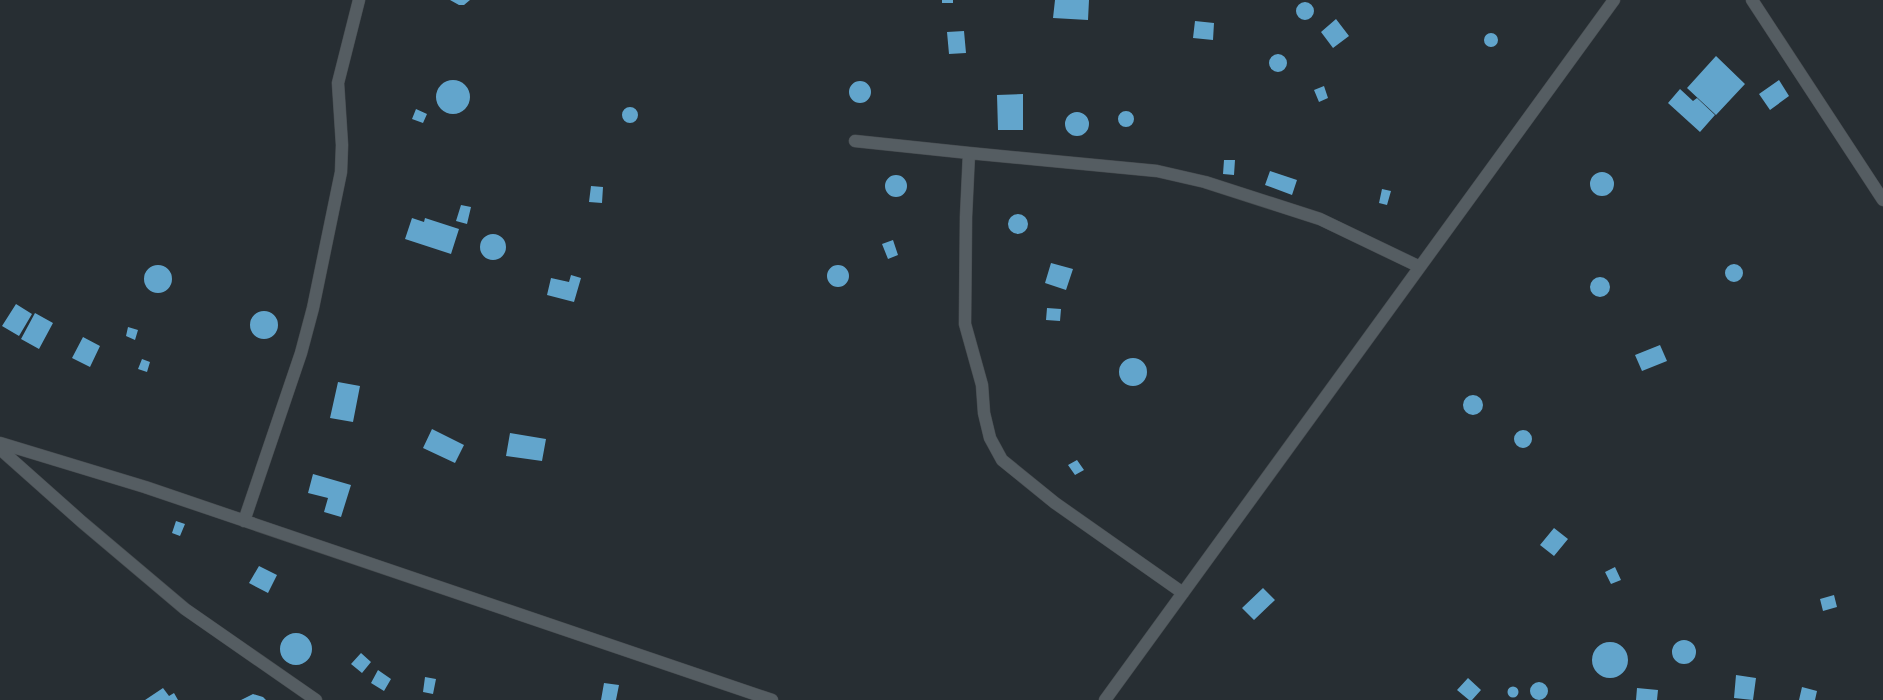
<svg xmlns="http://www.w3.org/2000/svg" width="1883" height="700" viewBox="0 0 1883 700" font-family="'Fira Sans',sans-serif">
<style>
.building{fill:#62a5cc}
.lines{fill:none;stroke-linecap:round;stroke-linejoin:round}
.minor-casing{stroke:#464b4f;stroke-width:13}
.minor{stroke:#555d62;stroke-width:12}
</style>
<rect width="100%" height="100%" fill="#272e33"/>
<path class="building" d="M 450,0 L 470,0 L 464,5 L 459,5 Z
M 942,0 L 953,0 L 953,3 L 942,3 Z
M 1055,0 L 1089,0 L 1088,20 L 1053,18 Z
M1296 11a9 9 0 1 1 18 0a9 9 0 1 1-18 0Z
M 1336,19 L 1349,36 L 1333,48 L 1321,32 Z
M 1195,21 L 1214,23 L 1213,40 L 1193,38 Z
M 964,31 L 966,53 L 949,54 L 947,32 Z
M1484 40a7 7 0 1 1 14 0a7 7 0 1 1-14 0Z
M1269 63a9 9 0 1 1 18 0a9 9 0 1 1-18 0Z
M 1716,56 L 1745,84 L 1716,115 L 1687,88 Z
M436 97a17 17 0 1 1 34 0a17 17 0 1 1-34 0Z
M 1779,80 L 1789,96 L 1770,110 L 1759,94 Z
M849 92a11 11 0 1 1 22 0a11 11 0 1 1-22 0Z
M 1324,86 L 1328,98 L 1319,102 L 1314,90 Z
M 1680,89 L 1693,101 L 1697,98 L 1715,115 L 1700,132 L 1668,103 Z
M 1023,94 L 1023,130 L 998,130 L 997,95 Z
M622 115a8 8 0 1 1 16 0a8 8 0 1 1-16 0Z
M 416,109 L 427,114 L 423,123 L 412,119 Z
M1118 119a8 8 0 1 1 16 0a8 8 0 1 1-16 0Z
M1065 124a12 12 0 1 1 24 0a12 12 0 1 1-24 0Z
M 1224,160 L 1235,160 L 1234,175 L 1223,174 Z
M 1270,171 L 1297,180 L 1292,195 L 1265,185 Z
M1590 184a12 12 0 1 1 24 0a12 12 0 1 1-24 0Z
M885 186a11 11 0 1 1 22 0a11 11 0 1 1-22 0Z
M 591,186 L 603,187 L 602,203 L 589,202 Z
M 1382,189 L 1391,191 L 1387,205 L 1379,203 Z
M 461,205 L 471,207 L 467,224 L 456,221 Z
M1008 224a10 10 0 1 1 20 0a10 10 0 1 1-20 0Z
M 412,218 L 424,222 L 425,218 L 459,229 L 451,254 L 405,239 Z
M480 247a13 13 0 1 1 26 0a13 13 0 1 1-26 0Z
M 893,240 L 898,255 L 888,259 L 882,244 Z
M 1051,263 L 1073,269 L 1066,290 L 1045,283 Z
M1725 273a9 9 0 1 1 18 0a9 9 0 1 1-18 0Z
M144 279a14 14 0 1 1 28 0a14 14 0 1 1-28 0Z
M827 276a11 11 0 1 1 22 0a11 11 0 1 1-22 0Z
M 571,275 L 581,278 L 574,302 L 547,295 L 551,278 L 569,282 Z
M1590 287a10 10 0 1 1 20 0a10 10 0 1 1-20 0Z
M 16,304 L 32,314 L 19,336 L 2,326 Z
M 1047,308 L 1061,309 L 1060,321 L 1046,320 Z
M250 325a14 14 0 1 1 28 0a14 14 0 1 1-28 0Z
M 35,313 L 53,323 L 39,349 L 21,339 Z
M 128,327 L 138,330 L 135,340 L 126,336 Z
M 83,337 L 100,346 L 90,367 L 72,358 Z
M 1660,345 L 1667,361 L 1642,371 L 1635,355 Z
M1119 372a14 14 0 1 1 28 0a14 14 0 1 1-28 0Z
M 142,359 L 150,362 L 147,372 L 138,369 Z
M 338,382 L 360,386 L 353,422 L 330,418 Z
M1463 405a10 10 0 1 1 20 0a10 10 0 1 1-20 0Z
M 432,429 L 464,445 L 455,463 L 423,448 Z
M1514 439a9 9 0 1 1 18 0a9 9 0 1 1-18 0Z
M 510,433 L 546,439 L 542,461 L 506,456 Z
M 1077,460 L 1084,470 L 1075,475 L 1068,465 Z
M 313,474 L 351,485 L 341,517 L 324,512 L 328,498 L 308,493 Z
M 176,521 L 185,524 L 180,536 L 172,533 Z
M 1554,528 L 1568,539 L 1554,556 L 1540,545 Z
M 259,566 L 277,575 L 268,593 L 249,583 Z
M 1615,567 L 1621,580 L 1611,584 L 1605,572 Z
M 1263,588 L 1275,600 L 1254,620 L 1242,608 Z
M 1834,595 L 1837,607 L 1823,611 L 1820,599 Z
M280 649a16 16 0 1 1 32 0a16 16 0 1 1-32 0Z
M1672 652a12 12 0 1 1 24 0a12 12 0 1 1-24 0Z
M1592 660a18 18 0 1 1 36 0a18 18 0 1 1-36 0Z
M 361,653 L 371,662 L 362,673 L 351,664 Z
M 378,670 L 391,679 L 384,691 L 371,683 Z
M 1736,675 L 1756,678 L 1753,700 L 1734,698 Z
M 425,677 L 436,679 L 433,694 L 423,692 Z
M 1468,678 L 1481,690 L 1472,700 L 1469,700 L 1457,690 Z
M1530 691a9 9 0 1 1 18 0a9 9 0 1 1-18 0Z
M 604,683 L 619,685 L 616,700 L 601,700 Z
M1507.5 692a5.5 5.5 0 1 1 11 0a5.5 5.5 0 1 1-11 0Z
M 1802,687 L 1817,691 L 1815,700 L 1799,700 Z
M 163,688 L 169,696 L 174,693 L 178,700 L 145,700 Z
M 1637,688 L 1658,690 L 1657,700 L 1636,700 Z
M 253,694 L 263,697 L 266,700 L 241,700 Z"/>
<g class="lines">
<g class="minor-casing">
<path id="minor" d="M 1752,0 L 1883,200
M 855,141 L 969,153 L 1157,171 L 1205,182 L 1320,219 L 1420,267
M 969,153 L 966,217 L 965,324 L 982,385 L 984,413 L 990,438 L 1002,460 L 1055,503 L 1183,593
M 0,443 L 145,487 L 772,700
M 0,449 L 82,522 L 185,609 L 316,700
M 244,521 L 301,353 L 313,308 L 341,172 L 342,145 L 338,83 L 359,0
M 1105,700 L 1614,0"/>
</g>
<use href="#minor" class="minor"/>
</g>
</svg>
